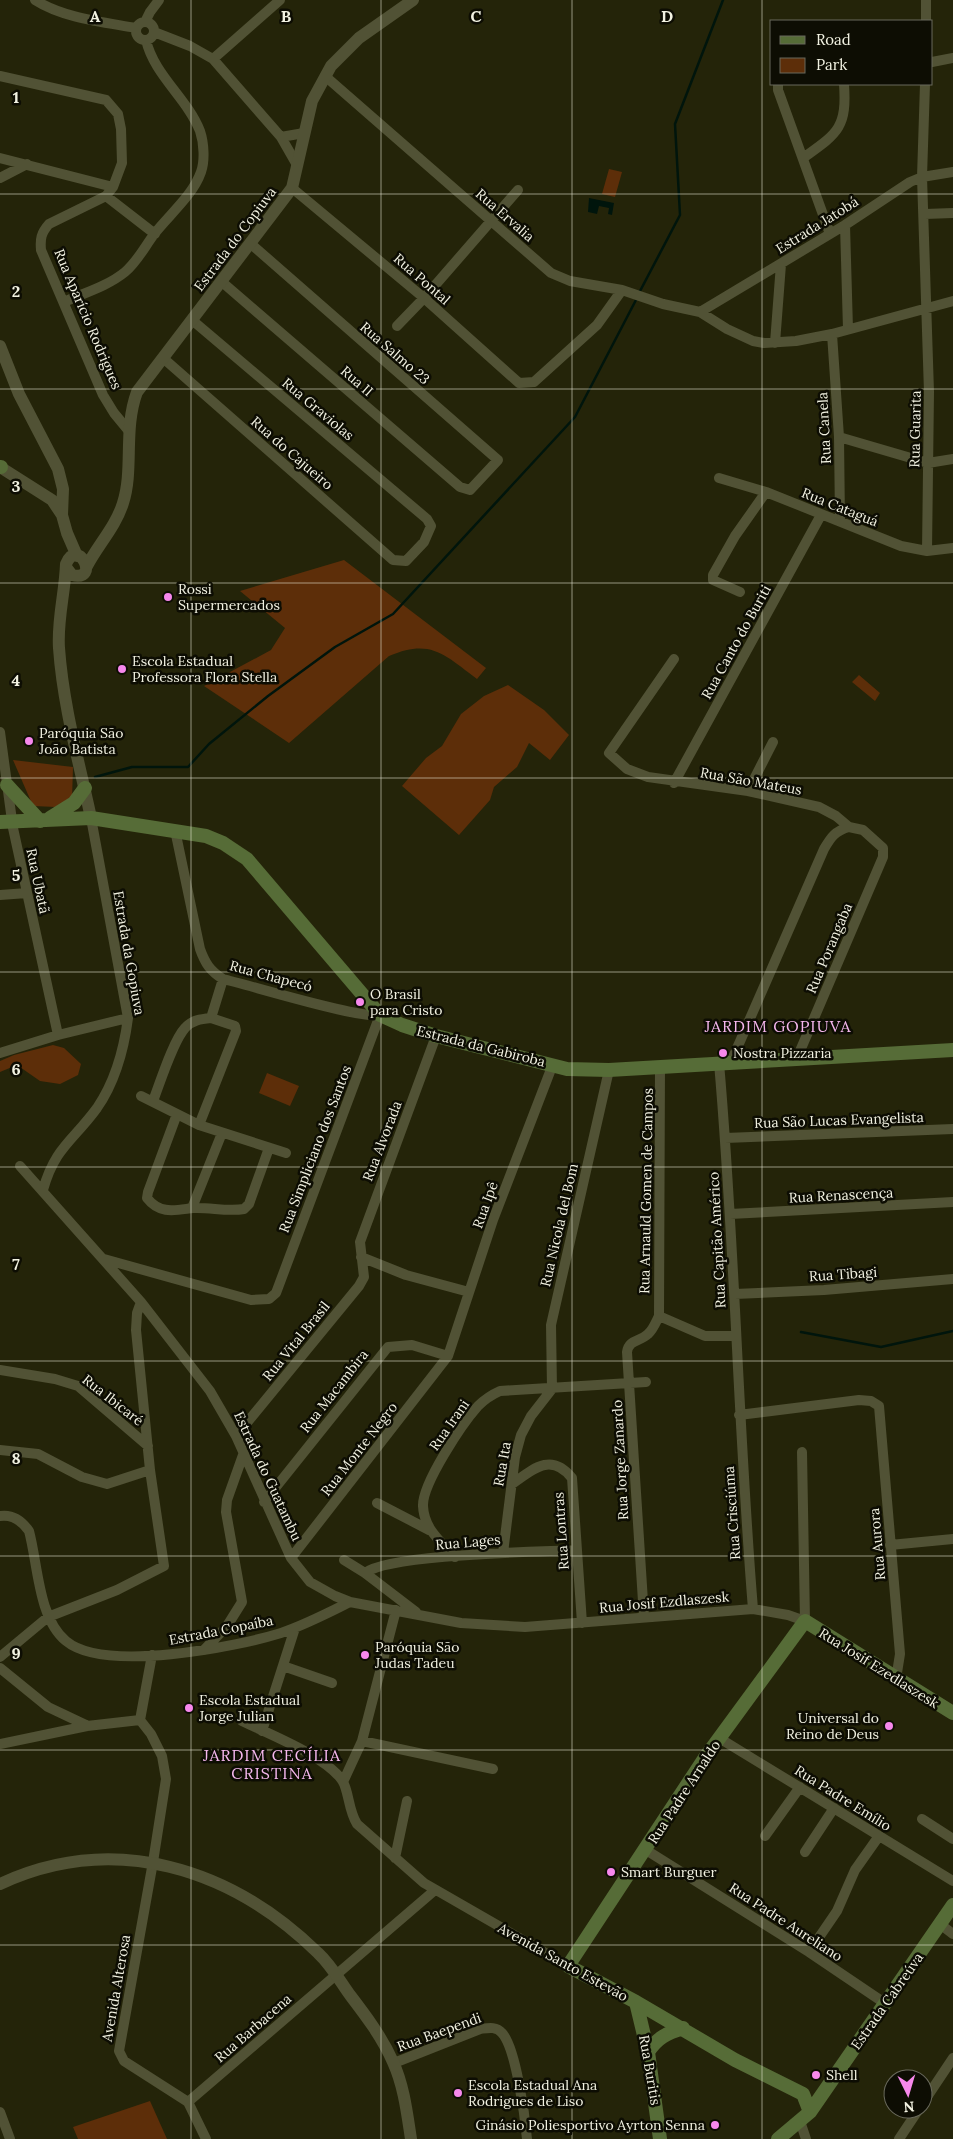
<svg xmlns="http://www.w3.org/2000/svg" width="953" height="2139" viewBox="0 0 953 2139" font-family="Lora,serif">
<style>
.green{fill:#5d2e09}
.water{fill:#00150c}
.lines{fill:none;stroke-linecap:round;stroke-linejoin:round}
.stream{stroke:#00150c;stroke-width:2.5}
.minor{stroke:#515235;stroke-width:10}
.tertiary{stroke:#515235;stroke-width:12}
.secondary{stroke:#566c37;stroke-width:14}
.grid{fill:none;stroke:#f2f2e2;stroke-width:1;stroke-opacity:0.55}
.poi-dot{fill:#f788ec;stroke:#0d0d03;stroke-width:2}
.labels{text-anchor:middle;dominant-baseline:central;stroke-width:5;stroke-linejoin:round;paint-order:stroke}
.street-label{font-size:14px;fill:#f2f2e2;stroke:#0d0d03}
.poi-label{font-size:14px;fill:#f2f2e2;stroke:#0d0d03;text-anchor:start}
.quarter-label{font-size:16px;letter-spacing:1px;fill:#f5b7ed;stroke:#0d0d03}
.grid-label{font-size:16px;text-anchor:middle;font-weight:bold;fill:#f2f2e2;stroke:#0d0d03;stroke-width:5;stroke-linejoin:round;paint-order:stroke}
</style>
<rect width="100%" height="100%" fill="#242409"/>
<path class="green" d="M 609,169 L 622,172 L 615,197 L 602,194 Z
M 344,560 L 486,668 L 477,679 C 445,655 431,638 389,656 L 289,743 L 204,686 L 271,650 L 285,628 L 240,591 Z
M 859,675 L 880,693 L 875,701 L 852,682 Z
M 508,685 L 544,710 L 569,735 L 550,760 L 529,743 L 517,767 L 494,787 L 490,800 L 459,835 L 402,786 L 426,758 L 442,746 L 461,714 L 484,696 Z
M 13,760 L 73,767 L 72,799 L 56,807 L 33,806 Z
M 53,1045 L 64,1048 L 81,1064 L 78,1075 L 60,1084 L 40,1081 L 17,1065 L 0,1072 L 0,1061 L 14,1055 Z
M 267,1073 L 299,1086 L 290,1106 L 259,1093 Z
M 150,2101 L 167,2139 L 78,2139 L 73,2127 Z"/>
<path class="water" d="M 589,198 L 614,203 L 612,215 L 608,214 L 609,208 L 599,206 L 597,214 L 588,212 Z"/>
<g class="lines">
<path class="stream" d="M 639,293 L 680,215 L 675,124 L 723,0
M 95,777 L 132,767 L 188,767 L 209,744 L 268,696 L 335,647 L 393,614 L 575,417 L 637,298
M 801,1332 L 881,1347 L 953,1331"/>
<path class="minor" d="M 35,0 C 63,18 103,22 136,28
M 926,21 L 926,0
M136 31a9 9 0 1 1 18 0a9 9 0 1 1-18 0Z
M 145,22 L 150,12 L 159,0
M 154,32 L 190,46 L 213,59 L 281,137 L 297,165
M 213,59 L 280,0
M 932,62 L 953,58
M 0,76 L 106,100 L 118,114 L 121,129 L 122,163 L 113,187 L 106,196 L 49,224 C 41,233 40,239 41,250 L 103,395 L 114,413 L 128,430
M 325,76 L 551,273 L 570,281 L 622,290 L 663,304 L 700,312 L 727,329 L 753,341 L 764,343 L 796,341 L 832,334 L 953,301
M 778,84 L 778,90 L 830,234
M 925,84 L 922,177 L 929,392 L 927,551
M 281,137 L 304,133
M 0,158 L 113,187
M 803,158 C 838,133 847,128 844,84
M 0,178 L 27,164
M 292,188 L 424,298 L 519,383 L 534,382 L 597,325 L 622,290
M 106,196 L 155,234
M 925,214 L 953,213
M 845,225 L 848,329
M 222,282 L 460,487 L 470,490 L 498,460 L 251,244
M 64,302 C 84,293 108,286 125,272 C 138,261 145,246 155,233 C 170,214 193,195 201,172 C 205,161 204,143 200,131 C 187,98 154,75 146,40
M 700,312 L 845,225 L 910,182 L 922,177 L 953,172
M 397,326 L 424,298 L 518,190
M 832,334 L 839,437 L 840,521
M 775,343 L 781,264
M 163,358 L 393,560 L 406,561 L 424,542 L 431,526 L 427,519 L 192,320
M 839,437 L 928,463 L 953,459
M 719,478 L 766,492 L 901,546 L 927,551 L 953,548
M 740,592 L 713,580 L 713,575 L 735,536 L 766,492
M 674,659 L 609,753 L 627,769 L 648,777 L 748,791 L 819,807 L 836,816 L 849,827 L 863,830 L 883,848 L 883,857 L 797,1058
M 0,732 L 13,828 L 58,1035
M 674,783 L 821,515
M 748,791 L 773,742
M 0,895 L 27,893
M 0,1053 L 58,1035 L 128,1018
M 731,1062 L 824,849 C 831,837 835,831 849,827
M 719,1063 C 735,1245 738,1427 753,1609
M 141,1096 L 199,1125 L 286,1153
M 153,1101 C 160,1083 173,1041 185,1028 C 192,1020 201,1019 211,1018 L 223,979
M 177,1114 L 148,1192 L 147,1198 C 160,1215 176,1210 193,1208 C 210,1207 227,1212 244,1209 L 249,1204 L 269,1148
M 199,1125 L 236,1031 L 235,1026 L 211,1018
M 725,1138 L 953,1129
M 20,1166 L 141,1302 L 210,1391 L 236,1436 L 291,1558 L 310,1582 L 335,1596 L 350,1602 L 461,1623 L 525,1627 L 753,1609 L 788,1615 L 805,1621 L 802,1452
M 43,1190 C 55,1147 73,1141 97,1108 C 115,1082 124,1049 128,1018 L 91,818
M 192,1208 L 222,1133
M 730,1214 L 953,1202
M 361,1257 L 406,1275 L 469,1292
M 104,1259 L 251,1300 L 269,1299 L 276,1293 L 380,1015 C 363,1020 249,985 223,979 C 210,971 205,963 200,949 L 175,830
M 735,1294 L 824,1290 L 953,1279
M 659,1316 L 660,1066
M 659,1316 L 705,1336 L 736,1336
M 0,1370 L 55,1379 L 78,1386 L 148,1446
M 552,1389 L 551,1325 L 609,1070
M 739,1415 L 859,1400 L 871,1401 L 879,1406 L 900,1654 L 896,1679
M 236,1436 L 359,1286 L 364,1277 L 360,1242 L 436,1036
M 0,1450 L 38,1454 L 82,1477 L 107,1484 L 150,1470
M 512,1484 C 533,1469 551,1452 572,1478 L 582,1623
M 264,1502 L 388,1347 L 412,1345 L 448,1356
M 377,1503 L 429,1530
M 0,1516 C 13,1514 22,1521 29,1531 C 38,1564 38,1618 66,1641 C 104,1673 236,1647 281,1633 C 305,1625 328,1613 350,1602
M 890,1545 L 953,1539
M 503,1553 L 515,1457 L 521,1435 L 531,1416 L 552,1389
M 455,1557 C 441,1542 424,1529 423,1506 C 422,1484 462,1424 478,1406 C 484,1400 491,1395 500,1391 L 646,1382
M 291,1558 L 448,1356 L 493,1220 L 553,1064
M 344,1560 L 365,1573 L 416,1612
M 365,1573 C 389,1554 538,1552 576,1550
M 644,1617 L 627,1352 C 629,1339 640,1342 648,1334 C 653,1330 656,1322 659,1316
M 204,1650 L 227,1626 L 242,1602 L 226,1512 L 227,1500 L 243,1455
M 0,1657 L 48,1617 L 117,1590 L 164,1566 L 150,1470 L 136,1330 L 137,1313 L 141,1302
M 283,1666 L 332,1683
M 0,1668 L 48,1707 L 86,1725
M 140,1720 L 151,1734 L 162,1756 L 166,1779 L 153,1862 L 119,2051 L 124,2061 L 188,2102 L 206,2139
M 140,1720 L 152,1655
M 242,1721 C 269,1734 325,1756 342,1780 C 349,1790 348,1810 357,1824 L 424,1883 L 568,1966
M 262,1731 L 295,1628
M 719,1738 L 953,1881
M 362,1741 L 493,1769
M 0,1744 L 87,1726 L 140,1720
M 343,1782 L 362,1741 L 396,1610
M 922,1819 L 953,1839
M 765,1836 L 800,1787
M 646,1850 L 809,1952 L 886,2004
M 805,1852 L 834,1808
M 395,1858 L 407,1801
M 940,1924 L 953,1934
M 809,1952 L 837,1911 L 855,1870 L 879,1836
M 394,2063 L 480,2029 C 488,2028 496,2026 502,2033 C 516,2048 525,2117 527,2139
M 188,2102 L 435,1890
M 923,2103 L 953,2058
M 0,2112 L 10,2139
M 800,2121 L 806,2139
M 899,2139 L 919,2109"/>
<path class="tertiary" d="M 0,346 L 19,394 L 58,469 L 63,489 L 62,515
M 0,467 L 52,500 L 62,515 L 67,533 L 77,556
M 87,566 C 98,545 116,526 123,503 C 134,469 123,430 137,392 L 292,188 L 312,101 L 331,66 L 359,38 L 413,0
M 66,567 L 72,575 C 101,582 78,536 66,564 C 65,593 57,620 59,648 C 63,705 79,762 91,818
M 0,1884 C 114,1831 231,1868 318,1953 C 331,1965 340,1981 350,1995 C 366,2016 382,2037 393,2062 C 404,2086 407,2113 411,2139"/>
<path class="secondary" d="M 0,467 L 1,467
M 7,785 L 40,821
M 50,818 L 74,803 L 85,788
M 0,822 L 91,818 L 206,836 L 223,843 L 247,859 L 380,1015 L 402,1025 L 436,1036 L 567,1069 L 609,1070 L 953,1050
M 636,2002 L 648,2052 L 660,2139
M 648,2052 C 657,2038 667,2033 683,2028
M 810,2112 L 803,2094 L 735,2060 L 636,2002 L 568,1966 L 704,1759 L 805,1621 L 953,1713
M 778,2139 L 810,2112 L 953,1905"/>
</g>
<path class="grid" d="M 191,0 L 191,2139M 381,0 L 381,2139M 572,0 L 572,2139M 762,0 L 762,2139M 0,194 L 953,194M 0,389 L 953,389M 0,583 L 953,583M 0,778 L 953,778M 0,972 L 953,972M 0,1167 L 953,1167M 0,1361 L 953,1361M 0,1556 L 953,1556M 0,1750 L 953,1750M 0,1945 L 953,1945"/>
<g class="poi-dot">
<circle cx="168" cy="597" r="5"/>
<circle cx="122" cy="669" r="5"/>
<circle cx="29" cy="741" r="5"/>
<circle cx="360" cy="1002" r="5"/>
<circle cx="723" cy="1053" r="5"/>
<circle cx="365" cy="1655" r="5"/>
<circle cx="189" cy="1708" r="5"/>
<circle cx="889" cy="1726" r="5"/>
<circle cx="611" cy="1872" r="5"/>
<circle cx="816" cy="2075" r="5"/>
<circle cx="458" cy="2093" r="5"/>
<circle cx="715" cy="2125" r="5"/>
</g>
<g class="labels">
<g class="street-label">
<text transform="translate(505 215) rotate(41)">Rua Ervalia</text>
<text transform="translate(817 225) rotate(-32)">Estrada Jatobá</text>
<text transform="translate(235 239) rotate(-53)">Estrada do Copiuva</text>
<text transform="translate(422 279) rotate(41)">Rua Pontal</text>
<text transform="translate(88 319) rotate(67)">Rua Aparício Rodrigues</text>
<text transform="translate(395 353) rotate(41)">Rua Salmo 23</text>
<text transform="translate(357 381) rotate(41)">Rua II</text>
<text transform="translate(318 409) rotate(40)">Rua Graviolas</text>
<text transform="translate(824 428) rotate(-93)">Rua Canela</text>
<text transform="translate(915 429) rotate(-89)">Rua Guarita</text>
<text transform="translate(292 453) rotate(41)">Rua do Cajueiro</text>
<text transform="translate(840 507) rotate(22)">Rua Cataguá</text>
<text transform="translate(736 642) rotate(-61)">Rua Canto do Buriti</text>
<text transform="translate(751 781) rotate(10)">Rua São Mateus</text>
<text transform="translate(38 881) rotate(78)">Rua Ubatã</text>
<text transform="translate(829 948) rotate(-67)">Rua Porangaba</text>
<text transform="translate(129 953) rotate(80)">Estrada da Gopiuva</text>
<text transform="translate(271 976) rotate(15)">Rua Chapecó</text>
<text transform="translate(481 1046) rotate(14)">Estrada da Gabiroba</text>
<text transform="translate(839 1120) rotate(-2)">Rua São Lucas Evangelista</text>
<text transform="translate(382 1141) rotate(-69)">Rua Alvorada</text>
<text transform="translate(315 1149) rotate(-69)">Rua Simpliciano dos Santos</text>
<text transform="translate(646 1191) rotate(-89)">Rua Arnauld Gomen de Campos</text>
<text transform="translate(841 1195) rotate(-3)">Rua Renascença</text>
<text transform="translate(485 1205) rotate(-70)">Rua Ipê</text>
<text transform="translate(559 1225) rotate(-77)">Rua Nicola del Bom</text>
<text transform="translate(717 1240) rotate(-93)">Rua Capitão Américo</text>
<text transform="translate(843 1274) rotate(-4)">Rua Tibagi</text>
<text transform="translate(296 1341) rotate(-51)">Rua Vital Brasil</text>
<text transform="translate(334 1391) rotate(-52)">Rua Macambira</text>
<text transform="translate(113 1400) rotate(38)">Rua Ibicaré</text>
<text transform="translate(449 1425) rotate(-55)">Rua Irani</text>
<text transform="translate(359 1449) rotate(-52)">Rua Monte Negro</text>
<text transform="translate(620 1460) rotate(-93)">Rua Jorge Zanardo</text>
<text transform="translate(502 1464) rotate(-80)">Rua Ita</text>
<text transform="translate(268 1476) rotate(65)">Estrada do Guatambu</text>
<text transform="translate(732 1513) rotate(-94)">Rua Crisciúma</text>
<text transform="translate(561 1531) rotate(-94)">Rua Lontras</text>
<text transform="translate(468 1542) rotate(-5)">Rua Lages</text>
<text transform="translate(877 1544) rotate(-95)">Rua Aurora</text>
<text transform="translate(664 1602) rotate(-5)">Rua Josif Ezdlaszesk</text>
<text transform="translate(221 1630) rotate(-11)">Estrada Copaíba</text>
<text transform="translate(879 1668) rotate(32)">Rua Josif Ezedlaszesk</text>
<text transform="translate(684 1792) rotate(-57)">Rua Padre Arnaldo</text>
<text transform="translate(843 1798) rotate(32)">Rua Padre Emílio</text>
<text transform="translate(786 1922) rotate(33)">Rua Padre Aureliano</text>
<text transform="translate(563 1962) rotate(29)">Avenida Santo Estevão</text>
<text transform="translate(116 1988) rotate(-80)">Avenida Alterosa</text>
<text transform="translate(887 2001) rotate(-55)">Estrada Cabreúva</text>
<text transform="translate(253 2028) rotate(-41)">Rua Barbacena</text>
<text transform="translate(439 2032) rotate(-20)">Rua Baependi</text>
<text transform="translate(650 2070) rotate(80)">Rua Buritis</text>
</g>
<g class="poi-label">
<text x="178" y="589">Rossi<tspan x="178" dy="16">Supermercados</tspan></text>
<text x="132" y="661">Escola Estadual<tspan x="132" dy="16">Professora Flora Stella</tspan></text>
<text x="39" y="733">Paróquia São<tspan x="39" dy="16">João Batista</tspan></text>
<text x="370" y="994">O Brasil<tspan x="370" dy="16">para Cristo</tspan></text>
<text x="733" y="1053">Nostra Pizzaria</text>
<text x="375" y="1647">Paróquia São<tspan x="375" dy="16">Judas Tadeu</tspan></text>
<text x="199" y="1700">Escola Estadual<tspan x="199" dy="16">Jorge Julian</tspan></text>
<text x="879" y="1718" text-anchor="end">Universal do<tspan x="879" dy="16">Reino de Deus</tspan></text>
<text x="621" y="1872">Smart Burguer</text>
<text x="826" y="2075">Shell</text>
<text x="468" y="2085">Escola Estadual Ana<tspan x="468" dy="16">Rodrigues de Liso</tspan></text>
<text x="705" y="2125" text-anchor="end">Ginásio Poliesportivo Ayrton Senna</text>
</g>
<g class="quarter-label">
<text x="778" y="1026">JARDIM GOPIUVA</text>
<text x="272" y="1755">JARDIM CECÍLIA<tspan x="272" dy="18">CRISTINA</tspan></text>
</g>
</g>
<g class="grid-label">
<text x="95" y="22">A</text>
<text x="286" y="22">B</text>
<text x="476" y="22">C</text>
<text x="667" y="22">D</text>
<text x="16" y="103">1</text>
<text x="16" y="297">2</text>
<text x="16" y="492">3</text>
<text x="16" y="686">4</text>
<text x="16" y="881">5</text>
<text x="16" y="1075">6</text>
<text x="16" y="1270">7</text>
<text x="16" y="1464">8</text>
<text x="16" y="1659">9</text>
</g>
<rect x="770" y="20" width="162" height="65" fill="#0d0d03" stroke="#69695c"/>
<rect x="780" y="36" width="25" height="8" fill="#566c37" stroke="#69695c"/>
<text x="816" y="45" font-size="15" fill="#f2f2e2">Road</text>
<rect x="780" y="58" width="25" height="15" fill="#5d2e09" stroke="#69695c"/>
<text x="816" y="70" font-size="15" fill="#f2f2e2">Park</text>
<g transform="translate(908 2094) rotate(175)"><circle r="24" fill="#0d0d03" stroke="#69695c"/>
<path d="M0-4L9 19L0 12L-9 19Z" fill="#f788ec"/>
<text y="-8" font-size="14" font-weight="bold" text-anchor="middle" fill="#f2f2e2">N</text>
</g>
</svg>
